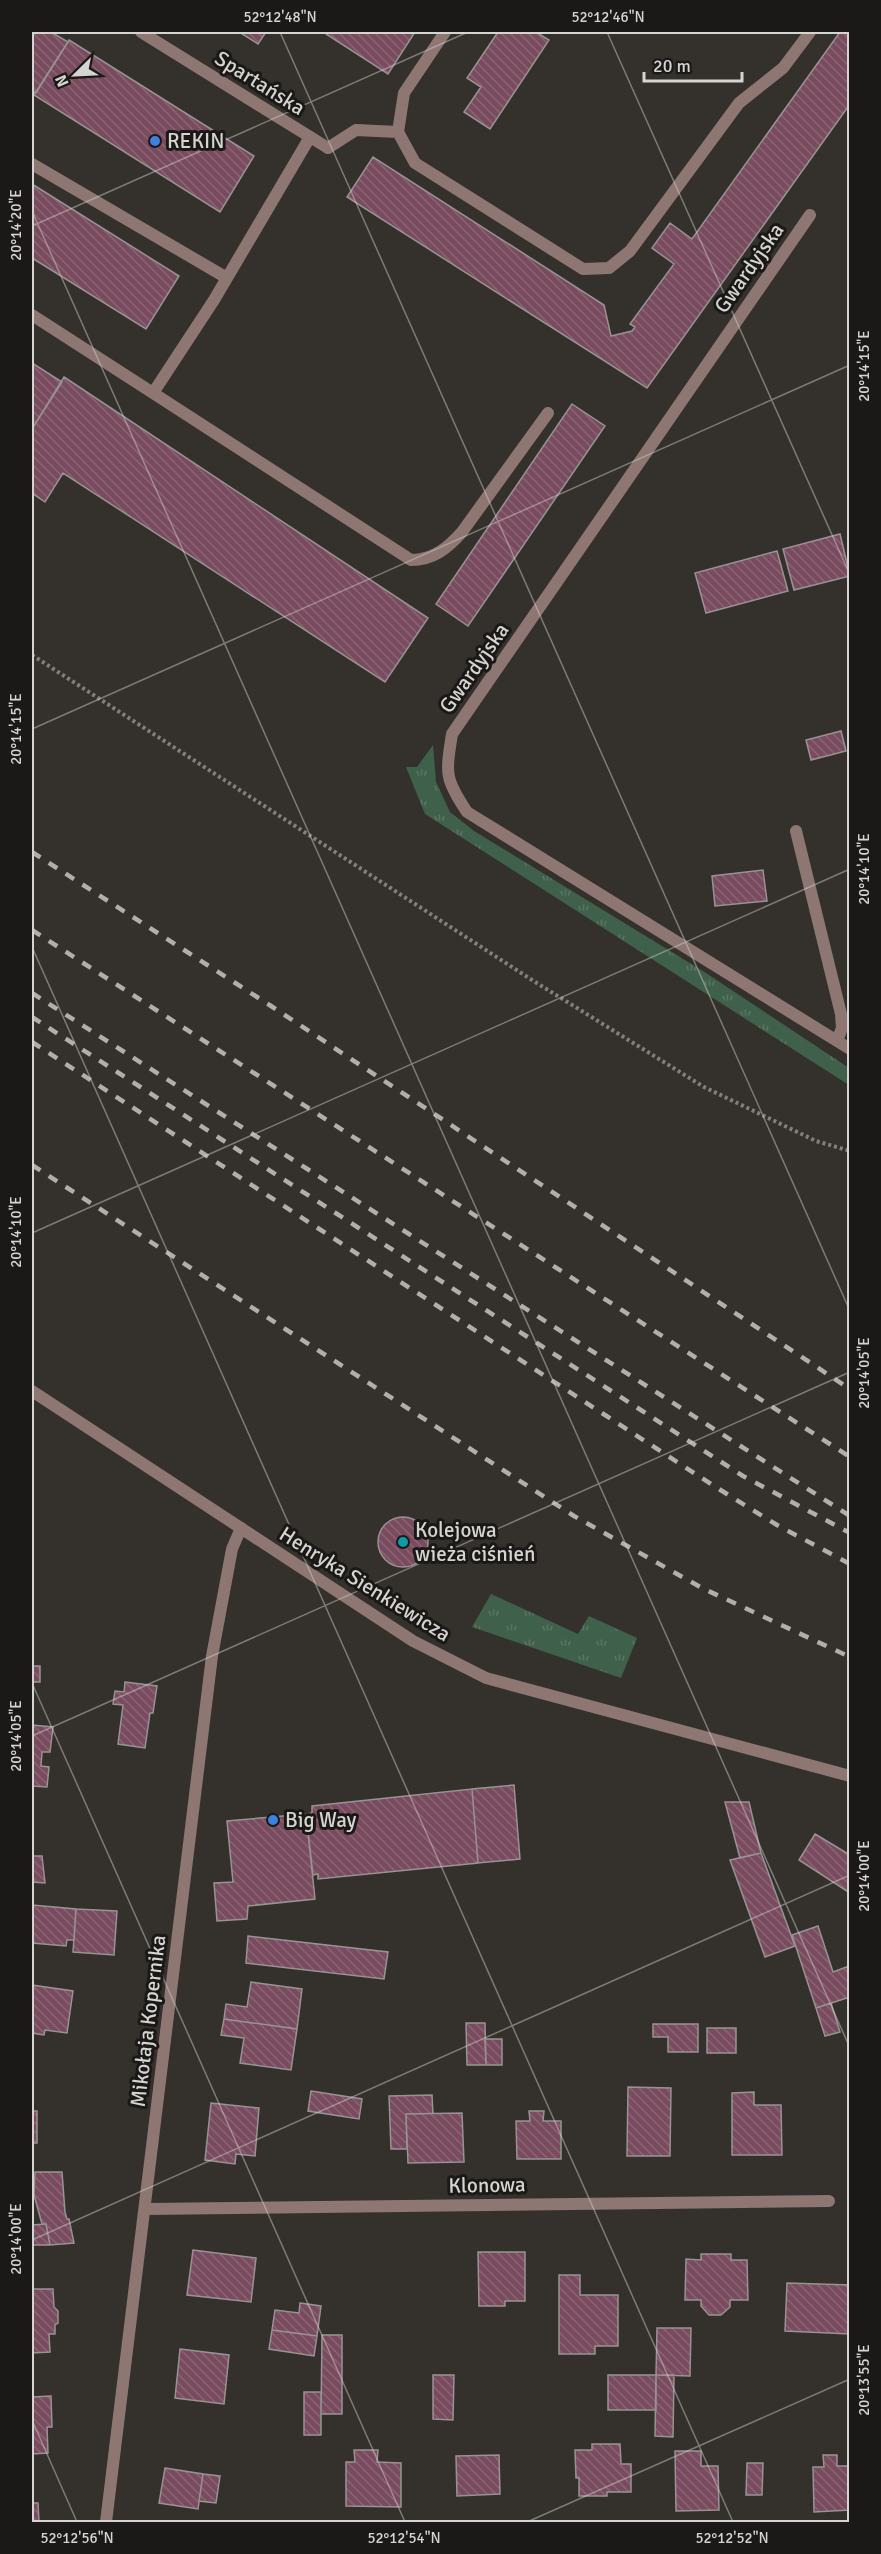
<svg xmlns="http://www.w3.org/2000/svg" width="881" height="2554" viewBox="0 0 881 2554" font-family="Signika,sans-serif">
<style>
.grass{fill:url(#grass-tufts)}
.building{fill:url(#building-back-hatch);stroke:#999294;stroke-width:1.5}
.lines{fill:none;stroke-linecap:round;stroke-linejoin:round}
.path{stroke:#82807c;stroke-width:4;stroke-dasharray:3 3;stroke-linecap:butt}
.service{stroke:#8e7672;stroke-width:12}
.minor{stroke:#8e7672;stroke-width:12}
.tertiary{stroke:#8e7672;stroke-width:12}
.rail{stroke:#b1afab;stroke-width:4.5;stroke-dasharray:10 10;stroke-linecap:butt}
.ticks{fill:none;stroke:#d5d4d0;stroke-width:1.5;stroke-opacity:0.45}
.shop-dot{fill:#3f7fe0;stroke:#1a1917;stroke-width:2}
.culture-dot{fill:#0f9aa8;stroke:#1a1917;stroke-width:2}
.labels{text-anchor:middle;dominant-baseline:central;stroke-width:6;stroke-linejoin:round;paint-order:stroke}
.street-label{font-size:21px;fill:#d5d4d0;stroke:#1a1917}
.poi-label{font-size:21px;fill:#d5d4d0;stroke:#1a1917;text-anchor:start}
.neatline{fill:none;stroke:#d5d4d0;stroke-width:2}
.ticks-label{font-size:15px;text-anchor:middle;fill:#d5d4d0}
</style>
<defs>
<pattern id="grass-tufts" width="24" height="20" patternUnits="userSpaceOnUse" patternTransform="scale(1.5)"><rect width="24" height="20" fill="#3f604a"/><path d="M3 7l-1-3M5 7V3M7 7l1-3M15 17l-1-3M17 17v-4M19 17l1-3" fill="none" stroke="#5a7663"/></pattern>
<pattern id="building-back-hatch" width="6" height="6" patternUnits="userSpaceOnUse" patternTransform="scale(1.5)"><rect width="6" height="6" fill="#794b5e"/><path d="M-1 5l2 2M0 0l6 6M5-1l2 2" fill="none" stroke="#8b6474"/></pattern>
</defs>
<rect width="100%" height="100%" fill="#34312c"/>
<path class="grass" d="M 433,745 L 436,782 L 450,812 L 474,831 L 706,973 L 849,1068 L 849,1085 L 425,814 L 406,767 L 417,767 Z
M 491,1594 L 578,1634 L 589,1616 L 637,1638 L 621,1678 L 472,1627 Z"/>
<path class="building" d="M 32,32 L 51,32 L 68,42 L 36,93 L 32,90 Z
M 239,32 L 266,32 L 258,44 Z
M 327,32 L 415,32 L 388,74 L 326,34 Z
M 498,32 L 536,32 L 549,40 L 490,129 L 464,112 L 481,87 L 467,78 Z
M 840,32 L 850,32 L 850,104 L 647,388 L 347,197 L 373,157 L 604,305 L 611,336 L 632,331 L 635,327 L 630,324 L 674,264 L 652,248 L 670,223 L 692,239 Z
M 69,40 L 254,156 L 220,212 L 34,95 Z
M 32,184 L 179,276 L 146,329 L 32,258 Z
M 32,363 L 62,382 L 32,429 Z
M 64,377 L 428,618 L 385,682 L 63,473 L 45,502 L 32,493 L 32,429 Z
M 572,404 L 605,426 L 468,626 L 436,604 Z
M 840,534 L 850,576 L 794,590 L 783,549 Z
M 777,551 L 788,591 L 706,613 L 695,573 Z
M 841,731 L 846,751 L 811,760 L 806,740 Z
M 763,870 L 767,901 L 715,906 L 712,876 Z
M378 1542a25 25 0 1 1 50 0a25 25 0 1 1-50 0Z
M 32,1666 L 40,1666 L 40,1682 L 32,1682 Z
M 125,1682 L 157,1686 L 153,1713 L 150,1713 L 145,1748 L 118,1744 L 123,1705 L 113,1704 L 115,1691 L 124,1692 Z
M 32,1725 L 53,1727 L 50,1752 L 42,1752 L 41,1766 L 49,1767 L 47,1787 L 32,1786 Z
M 514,1785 L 520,1859 L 478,1863 L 472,1789 Z
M 472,1789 L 478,1863 L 318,1879 L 318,1874 L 313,1875 L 306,1814 L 312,1813 L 312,1806 Z
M 725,1802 L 749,1802 L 761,1853 L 740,1858 Z
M 306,1814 L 315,1899 L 248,1906 L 247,1919 L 217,1921 L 214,1883 L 233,1882 L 227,1821 Z
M 815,1834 L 850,1855 L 850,1893 L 799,1860 Z
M 761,1853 L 795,1946 L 765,1957 L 730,1860 Z
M 32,1856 L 42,1856 L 45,1883 L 32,1882 Z
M 32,1905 L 76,1909 L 74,1940 L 67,1940 L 66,1946 L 32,1943 Z
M 76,1909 L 117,1911 L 114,1955 L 73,1952 Z
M 818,1926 L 833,1972 L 849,1966 L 850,1997 L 816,2008 L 792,1935 Z
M 248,1936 L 388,1952 L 384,1979 L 246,1963 Z
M 251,1982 L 302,1989 L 297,2029 L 224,2019 L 226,2004 L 247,2007 Z
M 32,1985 L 73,1991 L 67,2033 L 45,2030 L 44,2035 L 32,2033 Z
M 831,2003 L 840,2032 L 825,2036 L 816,2008 Z
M 224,2019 L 297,2029 L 291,2070 L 240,2063 L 244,2038 L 221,2035 Z
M 466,2023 L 485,2023 L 486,2065 L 467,2065 Z
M 653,2024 L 698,2024 L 698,2052 L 668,2052 L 668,2037 L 653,2037 Z
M 707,2028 L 736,2028 L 736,2053 L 707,2053 Z
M 485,2039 L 502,2039 L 502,2065 L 486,2065 Z
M 628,2087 L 671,2088 L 670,2156 L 627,2156 Z
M 311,2091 L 362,2099 L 359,2119 L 308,2111 Z
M 754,2092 L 754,2105 L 781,2105 L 782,2155 L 732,2155 L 732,2093 Z
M 432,2095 L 433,2114 L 406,2114 L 407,2149 L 391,2149 L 389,2096 Z
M 211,2103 L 259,2108 L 255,2156 L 236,2154 L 235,2164 L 205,2160 Z
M 32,2111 L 37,2111 L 37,2143 L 32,2143 Z
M 529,2111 L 544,2111 L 543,2121 L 561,2121 L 561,2159 L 517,2159 L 516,2121 L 530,2121 Z
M 462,2113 L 464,2162 L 408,2163 L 406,2114 Z
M 35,2172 L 62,2172 L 65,2212 L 67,2219 L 69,2219 L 74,2243 L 50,2245 L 46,2224 L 42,2224 L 34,2195 Z
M 46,2224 L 50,2245 L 32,2245 L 32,2225 Z
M 193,2250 L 256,2258 L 251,2302 L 187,2295 Z
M 478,2252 L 525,2252 L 525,2301 L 505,2301 L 505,2306 L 479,2306 Z
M 701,2254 L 731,2254 L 731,2260 L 747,2260 L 748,2300 L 730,2300 L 730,2307 L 721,2315 L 709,2315 L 701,2306 L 701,2300 L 685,2300 L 686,2259 L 701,2260 Z
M 559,2275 L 580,2275 L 580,2295 L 618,2295 L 618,2346 L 595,2346 L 595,2354 L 559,2354 Z
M 787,2283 L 850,2285 L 850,2334 L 785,2331 Z
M 32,2289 L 53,2289 L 54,2307 L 58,2311 L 58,2323 L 55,2325 L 55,2334 L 49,2334 L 50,2352 L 32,2353 Z
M 300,2303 L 321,2306 L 317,2336 L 272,2330 L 275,2310 L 299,2313 Z
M 657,2328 L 691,2328 L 690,2376 L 656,2375 Z
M 272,2330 L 317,2336 L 314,2356 L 269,2349 Z
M 322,2335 L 342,2335 L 342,2414 L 321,2414 Z
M 180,2349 L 229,2355 L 224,2404 L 175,2398 Z
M 433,2375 L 454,2375 L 453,2420 L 433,2419 Z
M 608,2375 L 656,2375 L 656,2410 L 608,2410 Z
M 656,2375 L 674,2375 L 673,2437 L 655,2436 Z
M 304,2392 L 321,2392 L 321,2435 L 304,2435 Z
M 51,2396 L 52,2427 L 47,2427 L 48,2453 L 32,2454 L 32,2397 Z
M 592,2444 L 620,2444 L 621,2464 L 631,2464 L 631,2492 L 607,2492 L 607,2496 L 579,2496 L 579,2478 L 576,2478 L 575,2450 L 592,2450 Z
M 354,2450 L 378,2450 L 377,2462 L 401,2463 L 401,2507 L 346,2506 L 346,2462 L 355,2462 Z
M 675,2451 L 701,2451 L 701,2466 L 718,2466 L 719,2510 L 676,2511 Z
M 499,2455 L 500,2494 L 457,2496 L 456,2456 Z
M 823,2455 L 837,2455 L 837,2466 L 850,2466 L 850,2510 L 814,2512 L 813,2467 L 824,2467 Z
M 747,2463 L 763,2463 L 762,2495 L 746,2495 Z
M 165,2468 L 203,2474 L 198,2509 L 159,2503 Z
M 203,2474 L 220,2476 L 216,2503 L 199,2501 Z
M 32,2503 L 38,2503 L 39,2522 L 32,2522 Z"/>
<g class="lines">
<path class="path" d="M 32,655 L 532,980 L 704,1087 L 816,1141 L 850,1151"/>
<path class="service" d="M 445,32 L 404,93 L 398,132 L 415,163 L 583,269 L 609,268 L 630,251 L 739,103 L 783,68 L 810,32
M 310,137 L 214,300 L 153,393 L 411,560 C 433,560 448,548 462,532 L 548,413
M 328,148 L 356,130 L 398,132
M 32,164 L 227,278
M 32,315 L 153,393"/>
<path class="minor" d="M 141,32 L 328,148
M 810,215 L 452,734 C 446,773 444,778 467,812 L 850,1049
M 796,831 L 841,1014 L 842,1028 L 837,1041
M 146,2209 L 829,2201
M 106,2522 L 212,1656 L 232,1549 L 241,1528"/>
<path class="tertiary" d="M 32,1391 L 413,1641 L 486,1678 L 850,1776"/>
<path class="rail" d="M 32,852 L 271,1006 L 850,1389
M 32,930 L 850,1457
M 32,993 L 850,1516
M 32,1017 L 743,1476 L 850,1533
M 32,1042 L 714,1486 L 777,1525 L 850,1564
M 32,1165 L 574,1516 L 702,1588 L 850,1657"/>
</g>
<path class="ticks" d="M 280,32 L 850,1311M 607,32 L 850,575M 32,211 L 850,2048M 32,226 L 468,32M 32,729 L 850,365M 32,947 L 733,2522M 32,1233 L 850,869M 32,1683 L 405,2522M 32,1736 L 850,1372M 32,2240 L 850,1875M 32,2420 L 77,2522M 527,2522 L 850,2379"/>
<g class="shop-dot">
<circle cx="155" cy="141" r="6"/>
<circle cx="273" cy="1820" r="6"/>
</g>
<circle class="culture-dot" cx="403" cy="1542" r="6"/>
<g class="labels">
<g class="street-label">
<text transform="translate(260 83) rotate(32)">Spartańska</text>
<text transform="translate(749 268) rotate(-55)">Gwardyjska</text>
<text transform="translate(474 668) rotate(-55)">Gwardyjska</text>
<text transform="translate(365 1584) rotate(32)">Henryka Sienkiewicza</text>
<text transform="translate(148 2021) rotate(-83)">Mikołaja Kopernika</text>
<text transform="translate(487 2185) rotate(-1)">Klonowa</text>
</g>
<g class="poi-label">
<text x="167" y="141">REKIN</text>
<text x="415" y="1530">Kolejowa<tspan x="415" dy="24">wieża ciśnień</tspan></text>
<text x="285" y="1820">Big Way</text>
</g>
</g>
<rect width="881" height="2554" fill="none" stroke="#1a1917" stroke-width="66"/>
<g transform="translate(75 75) rotate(246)" stroke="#1a1917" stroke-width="4.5" paint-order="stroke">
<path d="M0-4.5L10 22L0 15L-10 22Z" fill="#d5d4d0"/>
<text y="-9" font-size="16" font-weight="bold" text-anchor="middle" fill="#d5d4d0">N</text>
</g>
<path d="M644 72v9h98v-9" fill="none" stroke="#d5d4d0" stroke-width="3"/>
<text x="653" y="72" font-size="18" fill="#d5d4d0" stroke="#1a1917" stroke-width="4.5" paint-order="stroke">20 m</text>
<rect x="33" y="33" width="815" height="2488" class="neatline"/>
<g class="ticks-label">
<text x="280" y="22">52°12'48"N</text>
<text x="608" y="22">52°12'46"N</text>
<text transform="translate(16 225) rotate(-90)" y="5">20°14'20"E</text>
<text transform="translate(864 366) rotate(-90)" y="5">20°14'15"E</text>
<text transform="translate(16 729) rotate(-90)" y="5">20°14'15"E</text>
<text transform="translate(864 869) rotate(-90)" y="5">20°14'10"E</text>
<text transform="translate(16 1232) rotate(-90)" y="5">20°14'10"E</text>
<text transform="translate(864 1373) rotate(-90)" y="5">20°14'05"E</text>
<text transform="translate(16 1736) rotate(-90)" y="5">20°14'05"E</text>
<text transform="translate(864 1876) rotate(-90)" y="5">20°14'00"E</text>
<text transform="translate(16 2239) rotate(-90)" y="5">20°14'00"E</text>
<text transform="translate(864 2380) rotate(-90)" y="5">20°13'55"E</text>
<text x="77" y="2543">52°12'56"N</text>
<text x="404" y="2543">52°12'54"N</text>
<text x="732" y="2543">52°12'52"N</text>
</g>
</svg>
